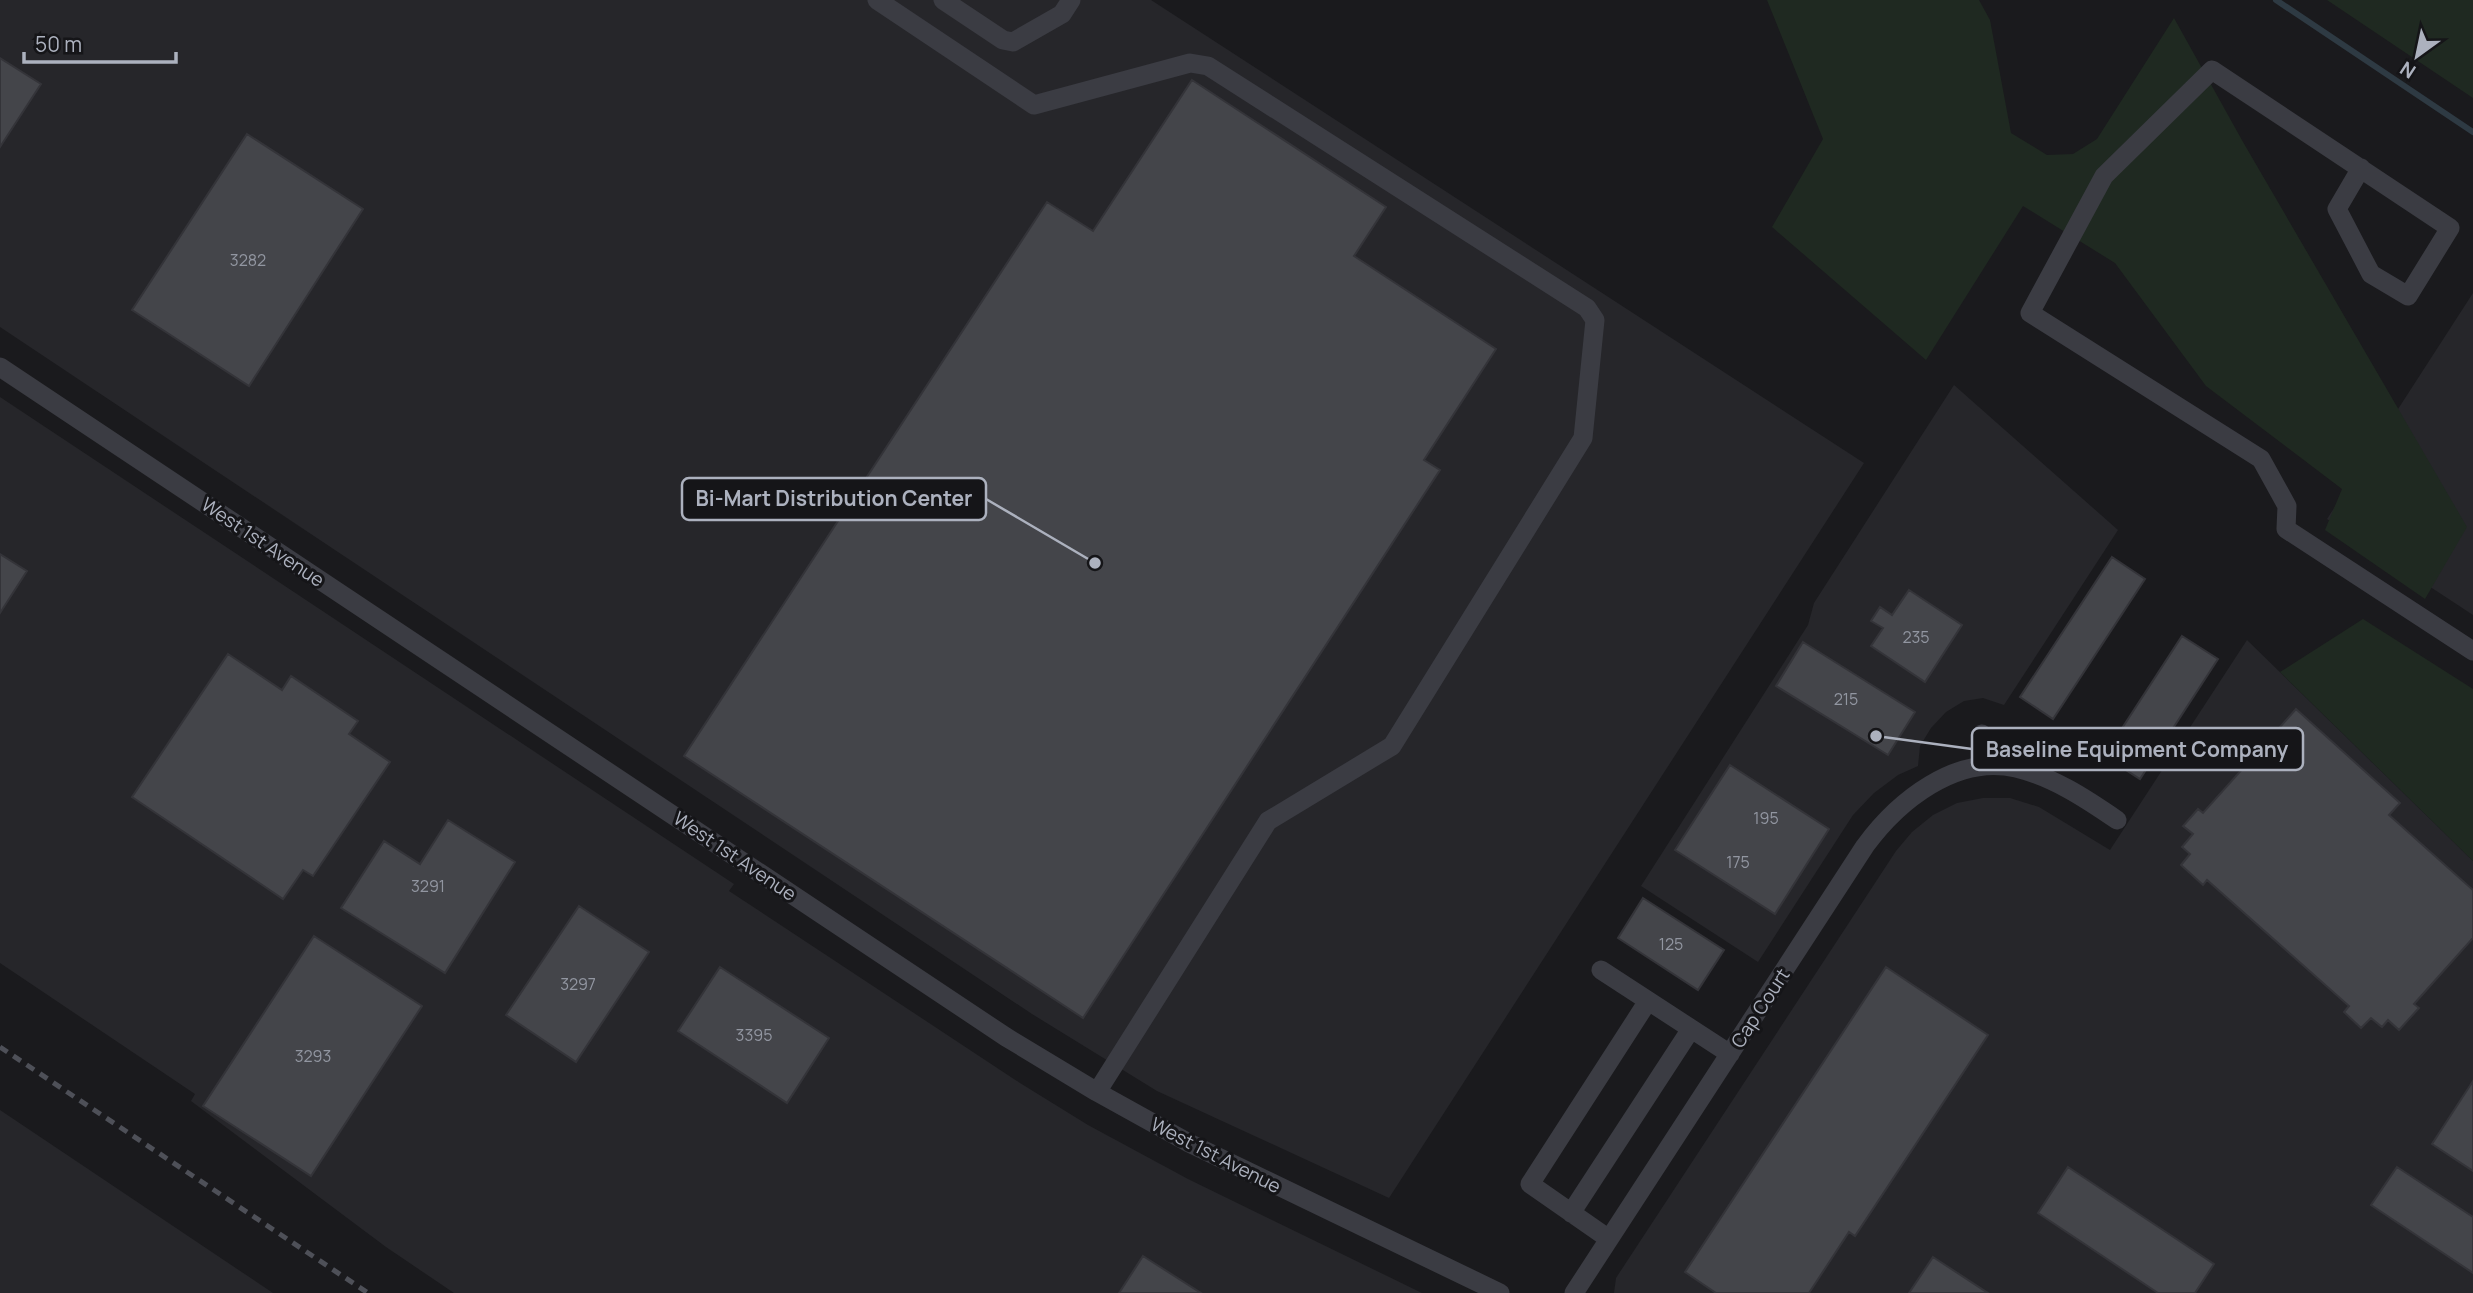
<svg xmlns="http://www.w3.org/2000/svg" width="2473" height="1293" viewBox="0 0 2473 1293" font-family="Manrope,sans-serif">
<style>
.built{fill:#26262a}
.green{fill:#1f2921}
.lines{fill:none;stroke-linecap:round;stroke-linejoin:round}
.stream{stroke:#2e3a43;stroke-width:6}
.building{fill:#44454a;stroke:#343439;stroke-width:2}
.minor{stroke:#3b3c43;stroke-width:19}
.rail{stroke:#4e5058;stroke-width:5;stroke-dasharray:9 7;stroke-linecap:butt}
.labels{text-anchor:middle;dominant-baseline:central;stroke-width:6;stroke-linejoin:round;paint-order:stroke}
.number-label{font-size:16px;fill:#9296a1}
.street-label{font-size:19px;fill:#acb1be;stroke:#151518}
.leader{fill:none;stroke:#acb1be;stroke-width:2.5}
.callout-dot{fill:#acb1be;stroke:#151518;stroke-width:2.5}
.callout{fill:#151518;stroke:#acb1be;stroke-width:2.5}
.callout-label{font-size:21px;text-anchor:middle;font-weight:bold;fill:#acb1be}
</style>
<rect width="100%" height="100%" fill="#1a1a1d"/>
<path class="built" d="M 0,0 L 1151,0 L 1864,463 L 1389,1198 L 1157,1091 L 1032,1014 L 0,327 Z
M 2473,293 L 2473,615 L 2327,519 Z
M 1954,385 L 2118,530 L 2004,705 L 1983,698 L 1964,701 L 1946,712 L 1931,728 L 1920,746 L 1918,766 L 1898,775 L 1874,793 L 1853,815 L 1758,962 L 1641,886 L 1808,625 L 1814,603 Z
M 0,397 L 734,884 L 729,891 L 1020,1083 L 1088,1125 L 1188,1179 L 1422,1293 L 454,1293 L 386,1247 L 191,1101 L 195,1094 L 0,963 Z
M 2247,640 L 2473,861 L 2473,1293 L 1614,1293 L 1616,1278 L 1896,851 L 1912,832 L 1933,815 L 1957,803 L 1983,798 L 2010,798 L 2039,807 L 2110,850 Z
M 0,1110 L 273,1293 L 0,1293 Z"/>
<path class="green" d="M 1767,0 L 1979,0 L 1990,20 L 2011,133 L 2047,155 L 2073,154 L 2097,139 L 2174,18 L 2243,142 L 2467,527 L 2425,599 L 2325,530 L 2342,489 L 2206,386 L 2115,263 L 2023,206 L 1926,360 L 1772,227 L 1823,139 Z
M 2327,0 L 2473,0 L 2473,98 Z
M 2363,619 L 2473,689 L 2473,861 L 2280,672 Z"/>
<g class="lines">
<path class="stream" d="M 2276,0 L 2473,132"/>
</g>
<path class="building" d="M 0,58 L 41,84 L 0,147 Z
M 1192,80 L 1386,207 L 1354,256 L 1496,349 L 1424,460 L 1440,470 L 1083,1018 L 684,756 L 1047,202 L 1093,231 Z
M 247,134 L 363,209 L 249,386 L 132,310 Z
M 0,554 L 27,571 L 0,613 Z
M 2112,557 L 2145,579 L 2053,719 L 2020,697 Z
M 1909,590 L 1962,625 L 1925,682 L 1871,646 L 1883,628 L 1871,621 L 1880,607 L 1892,615 Z
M 2182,636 L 2218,659 L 2140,779 L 2104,756 Z
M 1803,642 L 1915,712 L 1888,755 L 1776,686 Z
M 228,654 L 282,690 L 291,676 L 358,721 L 349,734 L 390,762 L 313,876 L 303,870 L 283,899 L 132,797 Z
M 2296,709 L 2400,803 L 2389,815 L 2473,890 L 2473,938 L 2414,1004 L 2419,1008 L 2399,1030 L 2388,1020 L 2382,1027 L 2371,1018 L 2361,1028 L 2344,1012 L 2349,1006 L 2207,880 L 2203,885 L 2181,865 L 2190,854 L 2182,847 L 2193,834 L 2183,826 L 2198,809 L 2203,813 Z
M 1730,765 L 1829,829 L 1775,914 L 1675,850 Z
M 448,820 L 515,862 L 445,973 L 341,908 L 384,841 L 420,864 Z
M 1643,898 L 1724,950 L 1698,990 L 1618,938 Z
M 579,906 L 649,952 L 576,1062 L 506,1015 Z
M 314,936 L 422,1006 L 311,1176 L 203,1106 Z
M 720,967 L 829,1038 L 787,1103 L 678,1031 Z
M 1886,967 L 1988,1035 L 1855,1236 L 1849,1232 L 1809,1293 L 1716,1293 L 1685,1272 Z
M 2473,1081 L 2473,1171 L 2432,1144 Z
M 2068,1167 L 2214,1264 L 2195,1293 L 2158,1293 L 2038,1213 Z
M 2397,1167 L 2473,1217 L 2473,1273 L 2371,1205 Z
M 1143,1256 L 1201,1293 L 1119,1293 Z
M 1933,1257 L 1988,1293 L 1909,1293 Z"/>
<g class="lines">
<path class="minor" d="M 877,0 L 1034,105 L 1190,63 L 1208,66 L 1587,308 L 1595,320 L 1583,438 L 1392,746 L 1268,821 L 1097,1092
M 943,0 L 1003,40 L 1013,42 L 1062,14 L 1071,0
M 2361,168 L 2337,209 L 2371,274 L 2408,296 L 2450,228 L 2212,70 L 2104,176 L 2030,313 L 2261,459 L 2287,506 L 2286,529 L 2473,651
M 0,367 L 1006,1037 L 1097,1092 L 1189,1143 L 1500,1293
M 1982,734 L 1985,766
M 1601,970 L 1730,1054
M 1571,1213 L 1691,1029
M 1609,1239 L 1530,1184 L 1648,1001
M 1574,1293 L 1865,846 C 1898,801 1956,754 2016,768 C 2053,777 2085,798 2117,820"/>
<path class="rail" d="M 0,1047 L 368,1293"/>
</g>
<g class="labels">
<g class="number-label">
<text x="248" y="260">3282</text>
<text x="1916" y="637">235</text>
<text x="1846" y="699">215</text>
<text x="1766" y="818">195</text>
<text x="1738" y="862">175</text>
<text x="428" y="886">3291</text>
<text x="1671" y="944">125</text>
<text x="578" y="984">3297</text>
<text x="754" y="1035">3395</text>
<text x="313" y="1056">3293</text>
</g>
<g class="street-label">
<text transform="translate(263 542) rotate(34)">West 1st Avenue</text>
<text transform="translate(735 856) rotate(34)">West 1st Avenue</text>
<text transform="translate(1760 1008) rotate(-57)">Cap Court</text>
<text transform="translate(1216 1155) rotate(27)">West 1st Avenue</text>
</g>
</g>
<path class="leader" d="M1095 563L986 499M1876 736L1972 749"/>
<g class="callout-dot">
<circle cx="1095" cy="563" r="7"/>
<circle cx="1876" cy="736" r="7"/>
</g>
<g class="callout">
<rect x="682" y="478" width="304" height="42" rx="7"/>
<rect x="1972" y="728" width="331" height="42" rx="7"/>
</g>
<g class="callout-label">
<text x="834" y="506">Bi-Mart Distribution Center</text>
<text x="2137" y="757">Baseline Equipment Company</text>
</g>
<g transform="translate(2417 56) rotate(213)" stroke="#151518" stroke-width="5" paint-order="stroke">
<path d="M0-5L12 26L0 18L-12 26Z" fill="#acb1be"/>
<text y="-10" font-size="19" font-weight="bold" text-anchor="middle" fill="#acb1be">N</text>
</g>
<path d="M24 52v10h152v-10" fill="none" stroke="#acb1be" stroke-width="3.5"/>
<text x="35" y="52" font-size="21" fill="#acb1be" stroke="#151518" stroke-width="5" paint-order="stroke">50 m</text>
</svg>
